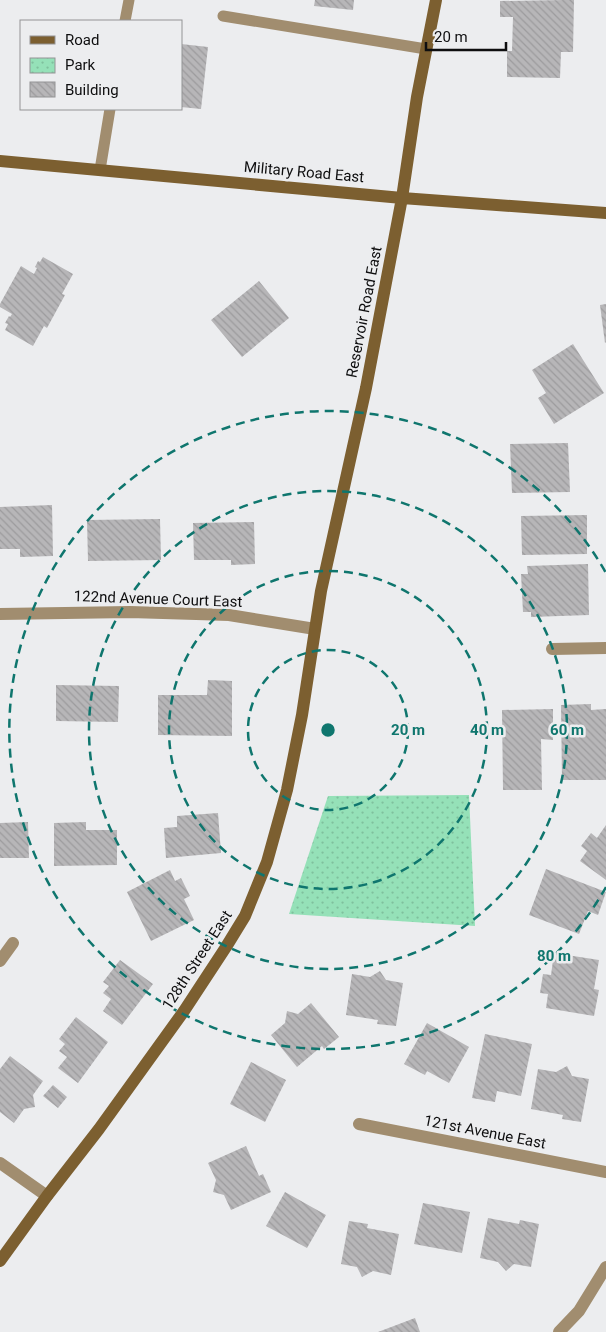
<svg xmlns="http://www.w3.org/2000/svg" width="606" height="1332" viewBox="0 0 606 1332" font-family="Roboto,sans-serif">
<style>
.park{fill:url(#park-dots)}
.building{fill:url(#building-back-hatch)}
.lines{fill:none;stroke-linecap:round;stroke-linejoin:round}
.lane{stroke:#a18d6f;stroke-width:11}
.street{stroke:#a18d6f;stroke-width:12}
.secondary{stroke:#7c5f30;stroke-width:12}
.ring{fill:none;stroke:#0f766e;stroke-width:2.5;stroke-dasharray:9 6}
.labels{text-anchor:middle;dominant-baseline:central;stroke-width:5;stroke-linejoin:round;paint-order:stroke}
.street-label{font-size:15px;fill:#0e0e0f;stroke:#ecedef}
.centre{fill:#0f766e;stroke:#ecedef;stroke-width:2.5}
.ring-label{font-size:15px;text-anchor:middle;font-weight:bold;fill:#0f766e;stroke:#ecedef;stroke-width:5;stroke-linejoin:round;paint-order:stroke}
</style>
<defs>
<pattern id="park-dots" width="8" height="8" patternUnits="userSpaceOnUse" patternTransform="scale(1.25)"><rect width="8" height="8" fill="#95e1b8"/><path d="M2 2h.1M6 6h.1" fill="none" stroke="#7fc09d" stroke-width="1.8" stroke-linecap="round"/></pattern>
<pattern id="building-back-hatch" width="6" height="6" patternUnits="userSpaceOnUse" patternTransform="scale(1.25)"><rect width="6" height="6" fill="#b7b6b8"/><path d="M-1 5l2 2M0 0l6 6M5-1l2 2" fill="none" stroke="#9c9b9d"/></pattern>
</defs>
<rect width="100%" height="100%" fill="#ecedef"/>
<path class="park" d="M 469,795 L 475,926 L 289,914 L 328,796 Z"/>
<path class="building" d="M 315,0 L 354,0 L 353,10 L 314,6 Z
M 564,0 L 574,0 L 573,52 L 561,52 L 560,78 L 507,77 L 507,51 L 512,51 L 513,17 L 500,17 L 500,1 Z
M 181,44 L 208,47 L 201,109 L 181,107 Z
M 43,257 L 73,274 L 62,294 L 65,295 L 47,328 L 44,326 L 33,346 L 5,330 L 8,324 L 5,323 L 9,316 L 10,317 L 12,314 L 0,307 L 0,304 L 21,266 L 34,274 L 37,268 L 35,267 L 38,261 L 40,262 Z
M 259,281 L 289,318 L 242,357 L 211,320 Z
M 606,304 L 606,342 L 605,343 L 600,305 Z
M 573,344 L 604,393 L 554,424 L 538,398 L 546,393 L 532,370 Z
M 568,443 L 570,492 L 512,493 L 510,444 Z
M 52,505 L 53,556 L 20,557 L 20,549 L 0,549 L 0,507 Z
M 587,515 L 587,554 L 522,555 L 521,516 Z
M 160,519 L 161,560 L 88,561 L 87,520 Z
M 254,522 L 255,564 L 231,565 L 231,560 L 194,560 L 193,523 Z
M 588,564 L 589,615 L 531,617 L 531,612 L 523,612 L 521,574 L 528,574 L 527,566 Z
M 208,680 L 232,681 L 232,736 L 158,735 L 158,695 L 207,695 Z
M 56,685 L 119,686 L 118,722 L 56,721 Z
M 591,704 L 591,710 L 606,709 L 606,780 L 562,780 L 561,705 Z
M 553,709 L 553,740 L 541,739 L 542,790 L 503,790 L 502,710 Z
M 218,813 L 221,853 L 166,858 L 164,828 L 177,827 L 177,816 Z
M 28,822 L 29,858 L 0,858 L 0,823 Z
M 86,822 L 86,830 L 117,830 L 117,865 L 54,866 L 54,823 Z
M 606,825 L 606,880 L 580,861 L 587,851 L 581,846 L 591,833 L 597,838 Z
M 546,869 L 606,892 L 598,915 L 588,911 L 579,934 L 529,915 Z
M 170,870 L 175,881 L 181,878 L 190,896 L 184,899 L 194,920 L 151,941 L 127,892 Z
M 554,953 L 599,960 L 594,989 L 599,990 L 594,1016 L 546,1008 L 548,994 L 540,993 L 543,974 L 551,975 Z
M 120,960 L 153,984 L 122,1025 L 103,1011 L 111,999 L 103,993 L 109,986 L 103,982 Z
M 380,971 L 386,980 L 403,983 L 396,1026 L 377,1024 L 378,1020 L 346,1015 L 352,974 L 370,977 Z
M 311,1003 L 339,1037 L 324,1049 L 322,1046 L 297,1067 L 271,1035 L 285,1023 L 287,1011 L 298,1014 Z
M 76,1017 L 108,1042 L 78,1083 L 58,1068 L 67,1057 L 59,1051 L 65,1044 L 59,1039 Z
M 427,1023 L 469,1047 L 449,1083 L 427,1071 L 425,1075 L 404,1064 Z
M 485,1034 L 532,1044 L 521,1096 L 497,1091 L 495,1102 L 472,1098 Z
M 10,1056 L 43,1081 L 33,1095 L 35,1107 L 24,1109 L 14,1123 L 0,1112 L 0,1069 Z
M 251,1062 L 286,1080 L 265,1122 L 230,1104 Z
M 567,1066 L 572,1076 L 589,1079 L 581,1122 L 562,1119 L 563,1115 L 531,1109 L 538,1069 L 556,1072 Z
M 53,1085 L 67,1097 L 58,1108 L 43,1096 Z
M 246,1146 L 259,1176 L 263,1174 L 271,1192 L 231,1210 L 224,1195 L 213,1192 L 216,1180 L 208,1163 Z
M 285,1192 L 326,1215 L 307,1248 L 266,1226 Z
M 423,1203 L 470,1212 L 462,1253 L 414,1244 Z
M 488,1218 L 519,1224 L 520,1220 L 539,1224 L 531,1267 L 514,1264 L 506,1271 L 498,1262 L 480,1258 Z
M 349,1221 L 368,1224 L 367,1228 L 399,1234 L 391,1275 L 373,1271 L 362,1277 L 357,1267 L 341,1264 Z
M 415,1318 L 420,1332 L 378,1332 Z"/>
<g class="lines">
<path class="lane" d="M 223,16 L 426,49
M 125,21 L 129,0
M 100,170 L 110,109"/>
<path class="street" d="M 0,614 L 130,612 L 229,615 L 315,629
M 552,649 L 606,648
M 0,961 L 13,943
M 359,1124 L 606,1172
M 0,1163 L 47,1196
M 559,1332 L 579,1311 L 606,1267"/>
<path class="secondary" d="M 0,161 L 402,198 L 606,213
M 0,1261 L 47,1196 L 99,1129 L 184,1011 L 226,947 L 245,916 L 267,862 L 287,790 L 302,715 L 321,591 L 366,388 L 402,198 L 417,97 L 436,0"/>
</g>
<g class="ring">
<circle cx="328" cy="730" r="80"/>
<circle cx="328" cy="730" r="159"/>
<circle cx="328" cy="730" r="239"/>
<path d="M606 887A319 319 0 1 1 606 573"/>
</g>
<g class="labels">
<g class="street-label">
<text transform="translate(304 172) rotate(5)">Military Road East</text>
<text transform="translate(364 312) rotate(-79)">Reservoir Road East</text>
<text transform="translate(158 599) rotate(2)">122nd Avenue Court East</text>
<text transform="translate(197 960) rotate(-57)">128th Street East</text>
<text transform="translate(485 1132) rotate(11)">121st Avenue East</text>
</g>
</g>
<circle cx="328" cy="730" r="8" class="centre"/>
<g class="ring-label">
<text x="408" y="735">20 m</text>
<text x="487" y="735">40 m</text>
<text x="567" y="735">60 m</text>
<text x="554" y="961">80 m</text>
</g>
<rect x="20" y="20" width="162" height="90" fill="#ecedef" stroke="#939495"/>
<rect x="30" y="36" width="25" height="8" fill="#7c5f30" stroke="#939495"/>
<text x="65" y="45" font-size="15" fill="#0e0e0f">Road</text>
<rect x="30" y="58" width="25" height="15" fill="url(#park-dots)" stroke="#939495"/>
<text x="65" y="70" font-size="15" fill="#0e0e0f">Park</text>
<rect x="30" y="82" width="25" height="15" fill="url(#building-back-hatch)" stroke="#939495"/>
<text x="65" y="95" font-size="15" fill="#0e0e0f">Building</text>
<path d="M426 42v8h80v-8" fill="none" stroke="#0e0e0f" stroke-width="2.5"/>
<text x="434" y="42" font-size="15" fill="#0e0e0f" stroke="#ecedef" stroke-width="4" paint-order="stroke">20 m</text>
</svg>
